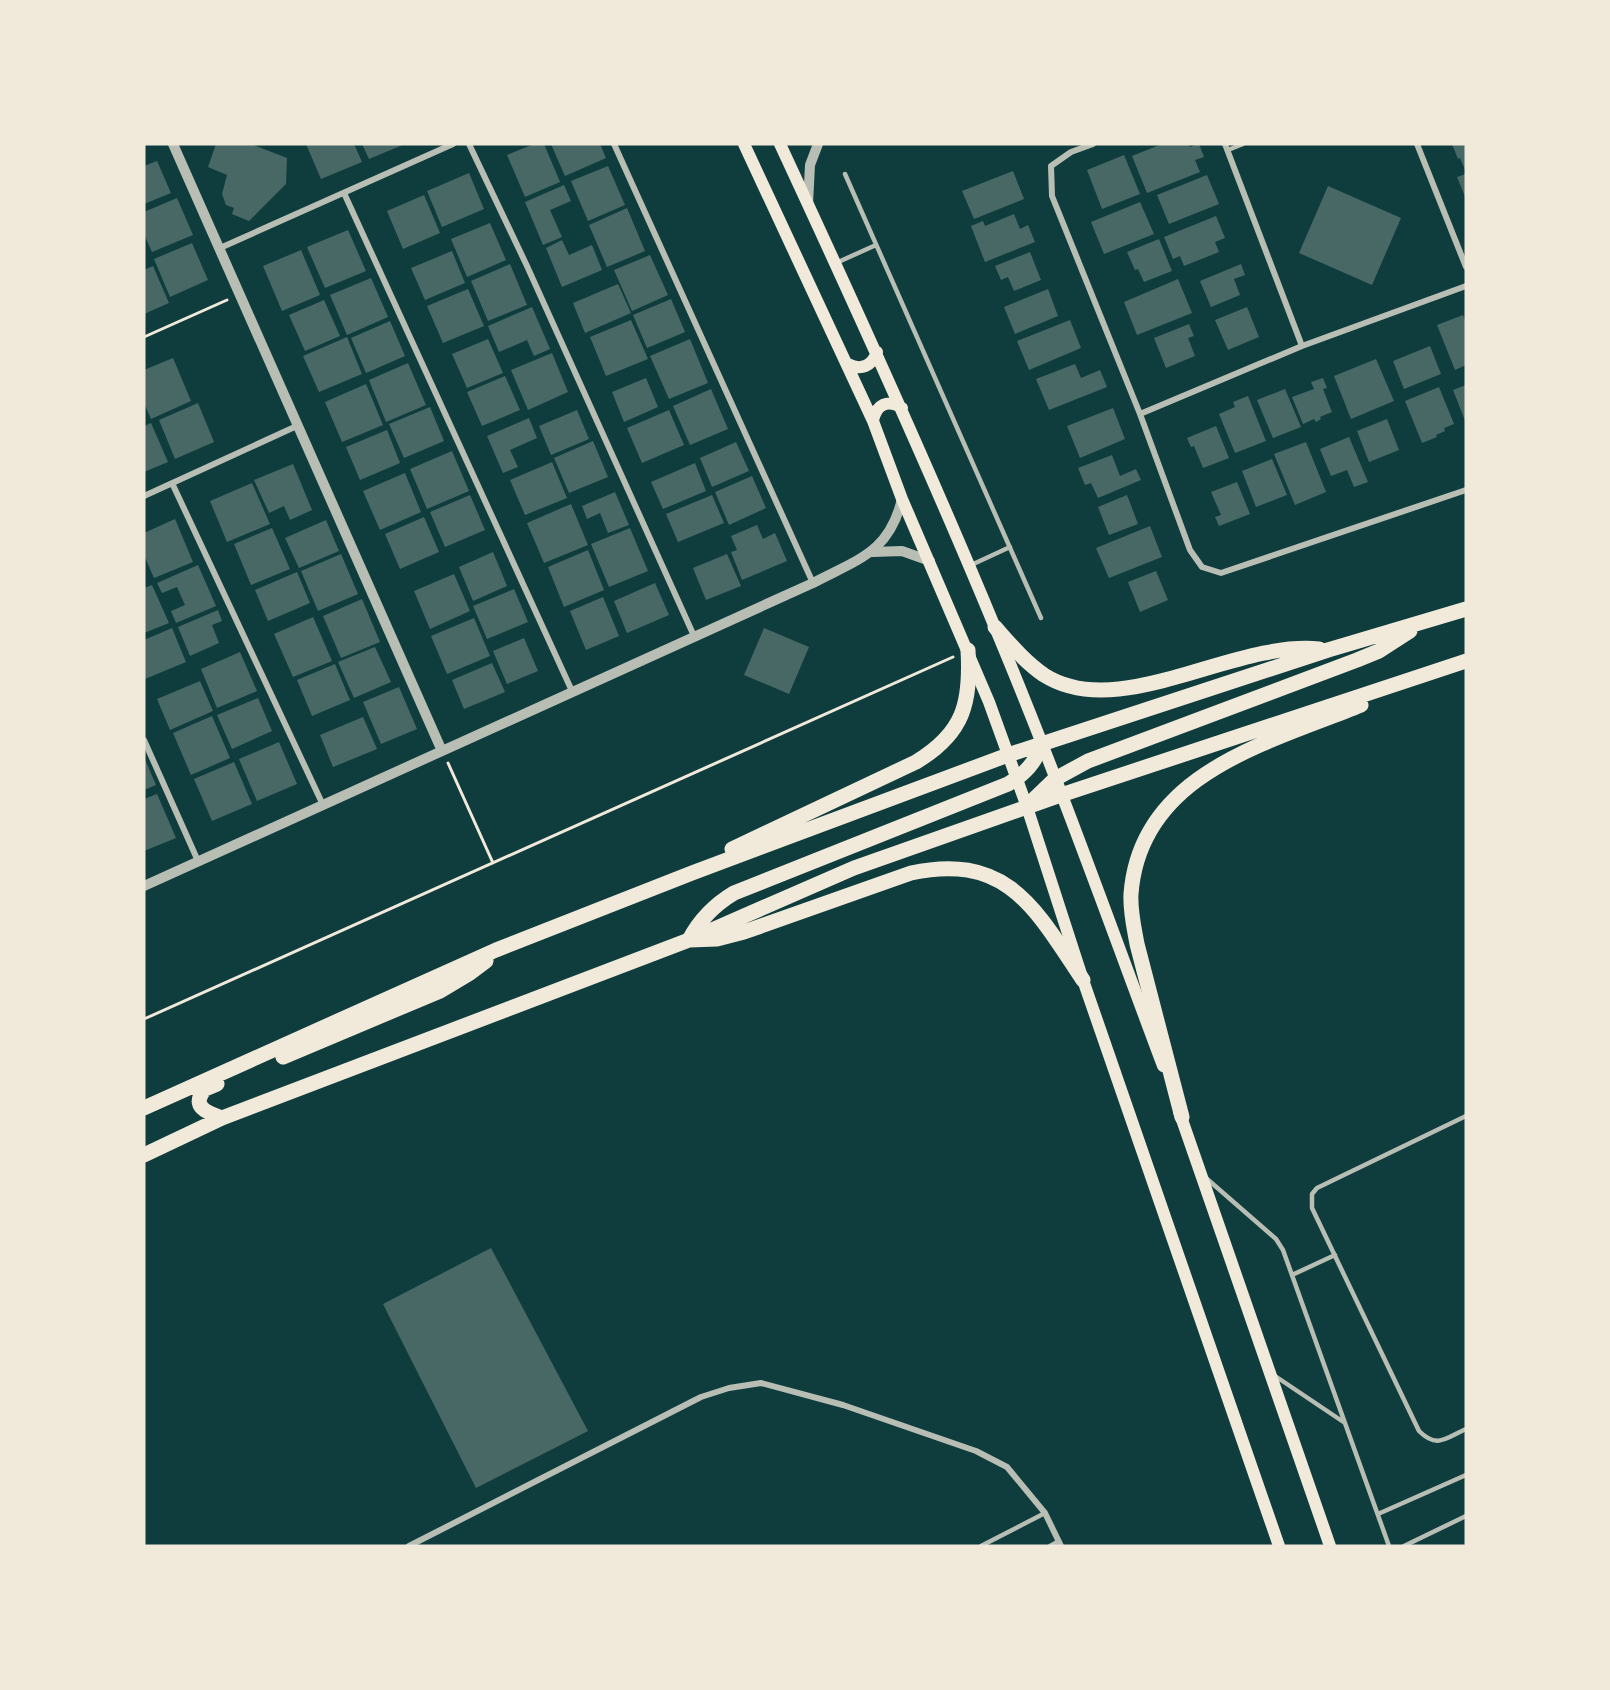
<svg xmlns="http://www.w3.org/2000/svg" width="1610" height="1690" viewBox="0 0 1610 1690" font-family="Quicksand,sans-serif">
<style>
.building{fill:#486865}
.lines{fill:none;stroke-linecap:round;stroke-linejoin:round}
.path{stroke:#f1e9da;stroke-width:3}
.service{stroke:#b8beb3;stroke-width:4.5}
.minor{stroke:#b8beb3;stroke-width:6}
.tertiary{stroke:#b8beb3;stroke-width:10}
.secondary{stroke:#f1e9da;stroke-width:12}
.primary{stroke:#f1e9da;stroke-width:15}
</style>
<rect width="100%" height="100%" fill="#0f3d3e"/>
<path class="building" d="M 216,144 L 251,144 L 287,158 L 286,184 L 249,221 L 232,214 L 234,208 L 226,205 L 222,194 L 227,175 L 208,167 Z
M 306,144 L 354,144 L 362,162 L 321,179 Z
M 362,144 L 405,144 L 369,159 Z
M 534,144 L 544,144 L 560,182 L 525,197 L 507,155 Z
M 551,144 L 600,144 L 606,158 L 565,176 Z
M 1162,144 L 1189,144 L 1190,147 L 1199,144 L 1204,157 L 1195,160 L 1200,172 L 1147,193 L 1132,156 Z
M 1452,144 L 1466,144 L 1466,172 L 1460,158 L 1458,159 Z
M 1124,155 L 1140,194 L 1102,209 L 1087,170 Z
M 157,161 L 171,193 L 144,204 L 144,166 Z
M 608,166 L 625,205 L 588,221 L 571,181 Z
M 1013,171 L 1024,199 L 974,219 L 962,191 Z
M 469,173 L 484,209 L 442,227 L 427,191 Z
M 1466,174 L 1466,199 L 1457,177 Z
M 1207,175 L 1219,204 L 1169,224 L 1157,195 Z
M 564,185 L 571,201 L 550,210 L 562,237 L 543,245 L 525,202 Z
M 1328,186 L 1401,218 L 1372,285 L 1299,253 Z
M 424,195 L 440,233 L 403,249 L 387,211 Z
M 177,198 L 193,235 L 152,252 L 144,234 L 144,212 Z
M 1140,202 L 1154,234 L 1104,254 L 1091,222 Z
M 627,208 L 645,251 L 607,267 L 589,225 Z
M 1014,214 L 1020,229 L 1028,225 L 1035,242 L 985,262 L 971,226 L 983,221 L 985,226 Z
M 1216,216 L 1225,238 L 1215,242 L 1219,252 L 1184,266 L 1180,256 L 1173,259 L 1164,237 Z
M 490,223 L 506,260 L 467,277 L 451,239 Z
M 348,230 L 366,271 L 325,288 L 307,247 Z
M 1159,239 L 1172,271 L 1144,282 L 1138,269 L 1135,270 L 1127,252 Z
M 562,240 L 569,255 L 592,245 L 602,270 L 562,287 L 546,248 Z
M 192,243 L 208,280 L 170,297 L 154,259 Z
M 301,250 L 320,295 L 282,311 L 263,266 Z
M 452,251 L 465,283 L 425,300 L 411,268 Z
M 1030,252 L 1041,280 L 1014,291 L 1008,277 L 1001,280 L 995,266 Z
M 650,255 L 668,295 L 632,311 L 614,270 Z
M 510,264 L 527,305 L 488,321 L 471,281 Z
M 1241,264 L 1245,275 L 1234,279 L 1240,295 L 1211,307 L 1200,281 Z
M 153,266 L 169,303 L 144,314 L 144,270 Z
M 371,278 L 388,317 L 347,335 L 330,295 Z
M 1178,279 L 1192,313 L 1137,335 L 1124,302 Z
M 618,284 L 631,313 L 585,333 L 573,303 Z
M 468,289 L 484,326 L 443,343 L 427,306 Z
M 1048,289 L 1058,316 L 1015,334 L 1004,307 Z
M 671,299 L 685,332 L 647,348 L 633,315 Z
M 324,300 L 340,336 L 305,351 L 289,315 Z
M 532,307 L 550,349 L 534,356 L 527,340 L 499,352 L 488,326 Z
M 1247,307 L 1259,337 L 1228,350 L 1215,320 Z
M 1463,315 L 1466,323 L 1466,365 L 1455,370 L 1437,325 Z
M 631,320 L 648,359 L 606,376 L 590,337 Z
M 1070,320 L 1081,348 L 1029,370 L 1017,341 Z
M 390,321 L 405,356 L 366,373 L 351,338 Z
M 1189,324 L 1194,336 L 1188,338 L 1195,356 L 1166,368 L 1154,338 Z
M 347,337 L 362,374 L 319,392 L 303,356 Z
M 488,339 L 503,373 L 467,388 L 452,354 Z
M 690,339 L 708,383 L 669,399 L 650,356 Z
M 1430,346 L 1441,374 L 1404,389 L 1393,361 Z
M 552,353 L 568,392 L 528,410 L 511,370 Z
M 173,358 L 191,401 L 151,419 L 144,403 L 144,370 Z
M 1376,359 L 1394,401 L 1351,419 L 1334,376 Z
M 408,363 L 426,405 L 386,422 L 369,380 Z
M 1075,364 L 1081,378 L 1100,370 L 1107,387 L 1049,410 L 1036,379 Z
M 505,376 L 520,410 L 482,426 L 467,392 Z
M 646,378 L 658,407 L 624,422 L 612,392 Z
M 1323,378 L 1327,388 L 1323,389 L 1332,412 L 1320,417 L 1321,419 L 1316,422 L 1314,419 L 1303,424 L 1292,397 L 1314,389 L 1311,382 Z
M 366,384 L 383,425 L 342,442 L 325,402 Z
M 1466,385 L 1466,423 L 1453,390 Z
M 1439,387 L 1454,424 L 1444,428 L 1445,431 L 1436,435 L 1437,437 L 1422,443 L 1405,401 Z
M 711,389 L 728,429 L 690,445 L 673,406 Z
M 1285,389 L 1301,427 L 1273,438 L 1257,400 Z
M 1248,396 L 1266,441 L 1235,453 L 1219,414 L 1235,407 L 1233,402 Z
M 198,403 L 214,442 L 175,459 L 159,420 Z
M 430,407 L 444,441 L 404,458 L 389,424 Z
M 1113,408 L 1125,439 L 1080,458 L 1067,426 Z
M 577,410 L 589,439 L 551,455 L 539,426 Z
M 669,410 L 684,445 L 642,463 L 627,428 Z
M 529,418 L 537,438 L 510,450 L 518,467 L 503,473 L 487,436 Z
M 1387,419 L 1399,450 L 1369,462 L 1357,431 Z
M 151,423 L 168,462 L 144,472 L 144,426 Z
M 1216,426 L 1229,458 L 1203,468 L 1194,446 L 1191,447 L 1187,438 Z
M 387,430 L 400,463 L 360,480 L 346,447 Z
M 1349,437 L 1368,482 L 1354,487 L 1347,470 L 1331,476 L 1320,449 Z
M 593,441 L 608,477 L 569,493 L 554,458 Z
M 736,442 L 749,471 L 712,487 L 700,458 Z
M 1306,442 L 1326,492 L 1295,505 L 1274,454 Z
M 452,451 L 469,491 L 427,509 L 410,469 Z
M 1112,455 L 1120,476 L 1136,469 L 1141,480 L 1098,498 L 1091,483 L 1085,485 L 1078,468 Z
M 1272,459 L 1287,495 L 1256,507 L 1242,471 Z
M 552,462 L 567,498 L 525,515 L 510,480 Z
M 695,463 L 706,491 L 663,509 L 651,482 Z
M 293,464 L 312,510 L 290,520 L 284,506 L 269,513 L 254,480 Z
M 405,473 L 421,512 L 380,530 L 363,491 Z
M 752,476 L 766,508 L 729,525 L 715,492 Z
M 1237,482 L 1250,514 L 1219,526 L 1215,517 L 1221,515 L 1211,492 Z
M 252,483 L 270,524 L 227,542 L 210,501 Z
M 615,492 L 629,525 L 608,533 L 600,513 L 587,519 L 582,506 Z
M 470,495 L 485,530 L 445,547 L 430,512 Z
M 712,495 L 724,523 L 678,542 L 666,514 Z
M 1127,495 L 1138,524 L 1109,535 L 1098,507 Z
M 571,504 L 588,545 L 544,563 L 527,523 Z
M 424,517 L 439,552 L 400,569 L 385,534 Z
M 175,519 L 193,562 L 154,578 L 144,555 L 144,533 Z
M 326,520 L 339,551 L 299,568 L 285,538 Z
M 757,525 L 763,539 L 775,533 L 787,561 L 742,580 L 731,552 L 737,550 L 731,536 Z
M 1150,526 L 1162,557 L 1109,578 L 1096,548 Z
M 272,528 L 290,569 L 251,585 L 234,544 Z
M 630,528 L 648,571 L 609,587 L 591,544 Z
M 588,550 L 604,590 L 564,607 L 548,567 Z
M 493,552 L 507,586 L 473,601 L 459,567 Z
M 341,554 L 358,594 L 318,611 L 301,571 Z
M 727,554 L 741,586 L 706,600 L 693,568 Z
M 198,565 L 216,606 L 176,623 L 171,611 L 185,605 L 177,587 L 162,593 L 157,583 Z
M 1156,571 L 1168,600 L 1140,612 L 1128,582 Z
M 297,572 L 310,603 L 268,621 L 255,590 Z
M 454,574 L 470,611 L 430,629 L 414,591 Z
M 655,583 L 669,615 L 627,633 L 614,601 Z
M 152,585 L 169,623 L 144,633 L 144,588 Z
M 514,589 L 528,622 L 487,639 L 473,606 Z
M 603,597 L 619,636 L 586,650 L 570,611 Z
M 362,599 L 380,642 L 341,658 L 323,616 Z
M 218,610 L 222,621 L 212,625 L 219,643 L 190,656 L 178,627 Z
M 313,617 L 332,661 L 293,677 L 274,634 Z
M 474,618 L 490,656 L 447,674 L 431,636 Z
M 172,628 L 186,662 L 145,679 L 144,640 Z
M 764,628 L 809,647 L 789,694 L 744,675 Z
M 524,638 L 538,671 L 507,684 L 493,651 Z
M 375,647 L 391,682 L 354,698 L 338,662 Z
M 240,652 L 257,691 L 217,708 L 201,669 Z
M 492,663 L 505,692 L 464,709 L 452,680 Z
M 335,664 L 350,700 L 312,716 L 297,680 Z
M 200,681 L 213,711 L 170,730 L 157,699 Z
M 399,687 L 417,729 L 381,744 L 363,702 Z
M 258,698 L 272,731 L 232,749 L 217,715 Z
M 212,716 L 230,758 L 191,775 L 173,733 Z
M 363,717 L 377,749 L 333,767 L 320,735 Z
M 279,742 L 297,784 L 257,801 L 239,759 Z
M 144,757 L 156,785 L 144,790 Z
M 234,762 L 252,804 L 212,821 L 194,779 Z
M 157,794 L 176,838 L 144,851 L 144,799 Z
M 491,1248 L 588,1431 L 476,1488 L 383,1304 Z"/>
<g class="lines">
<path class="path" d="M 144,337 L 227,300
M 448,763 L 493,863
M 144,1019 L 953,657"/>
<path class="service" d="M 1228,150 L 1243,144
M 845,174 L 1041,618
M 836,263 L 876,245
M 969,566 L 1010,547
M 1466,1116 L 1317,1188 L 1312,1194 L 1312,1208 L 1419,1431 C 1437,1449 1446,1438 1466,1429
M 1206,1178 L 1276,1239 L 1283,1250 L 1389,1546
M 1292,1275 L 1335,1255
M 1275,1376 L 1345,1423
M 1378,1514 L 1466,1475
M 981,1546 L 1045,1513
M 1050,1546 L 1059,1541
M 1404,1546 L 1466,1516"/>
<path class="minor" d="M 469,144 L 527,266 L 694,636
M 614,144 L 813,583
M 1093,144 L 1071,152 L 1051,166 L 1052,196 L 1140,414 L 1190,550 L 1202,567 L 1221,573 L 1466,490
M 1225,144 L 1302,346
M 1417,144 L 1466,267
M 344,193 L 572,691
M 220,248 L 453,144
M 1140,414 L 1302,346 L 1466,286
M 172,483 L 323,805
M 144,496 L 299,425
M 144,740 L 198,861
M 409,1546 L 701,1397 L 729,1388 L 761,1383 L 843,1405 L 976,1451 L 1007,1467 L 1045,1513 L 1061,1546"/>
<path class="tertiary" d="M 173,144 L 442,751
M 808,204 L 810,165 L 818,144
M 873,552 L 902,551 L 930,561
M 144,886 L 813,583 C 858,559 889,553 902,499"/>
<path class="secondary" d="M 744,144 L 873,421 L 902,499 L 989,702 L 1027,807 L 1083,980 L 1279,1546
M 780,144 C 854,303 927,463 994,625 C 1055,770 1108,919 1163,1066
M 848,364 C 861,371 872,366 877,352
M 873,421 C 876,404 888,399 902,408
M 1179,1111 L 1330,1546"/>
<path class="primary" d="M 995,627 C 1010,644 1025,662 1044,675 C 1119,723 1234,640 1319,649
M 1042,744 C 1035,763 1025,774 1008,784 L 734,893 C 714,905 700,919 689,940 L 717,939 L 744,932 L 911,873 C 1008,852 1036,910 1083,980
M 1028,805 L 1055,779 L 1088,761 L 1357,660 L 1379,651 L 1410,631
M 732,849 L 916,762 C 964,733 971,703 968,650
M 283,1057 L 440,991 L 470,973 L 486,961
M 217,1084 L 205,1089 C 190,1107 208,1113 222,1118
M 144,1108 L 496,950 L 692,873 L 1008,755 L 1328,650 L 1466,609
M 1182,1117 L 1137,944 C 1134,927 1130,911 1131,894 C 1140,773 1268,743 1361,705
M 144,1155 L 222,1118 L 689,940 L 854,868 L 1061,795 L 1466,661"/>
</g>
<rect width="1610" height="1690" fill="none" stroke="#f1e9da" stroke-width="291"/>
</svg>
